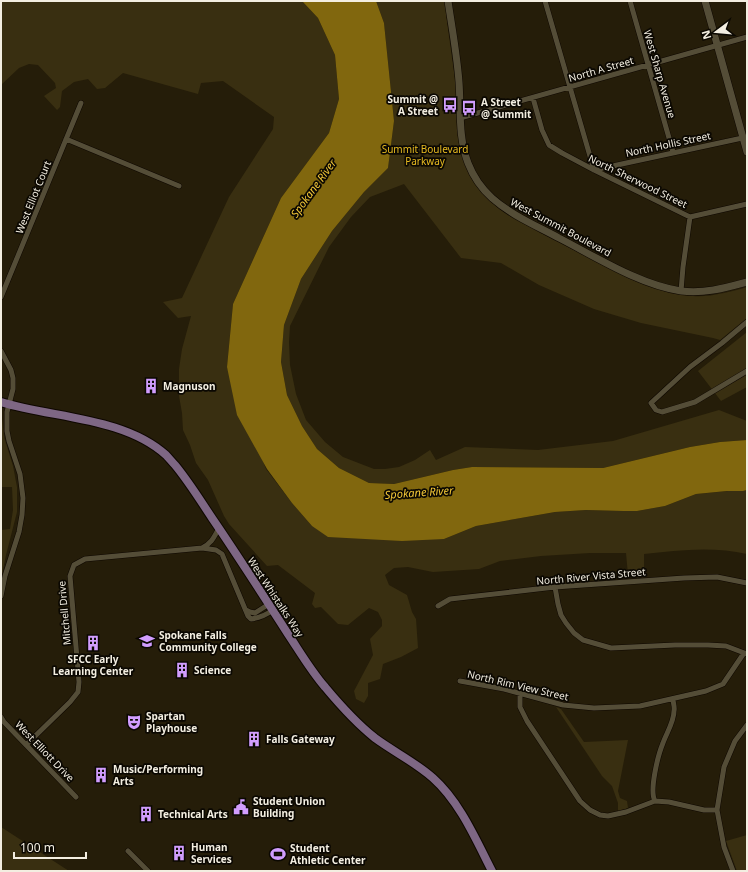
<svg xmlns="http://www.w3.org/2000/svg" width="748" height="872" viewBox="0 0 748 872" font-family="'Noto Sans',sans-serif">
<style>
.green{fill:#392f11}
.water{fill:#81670e}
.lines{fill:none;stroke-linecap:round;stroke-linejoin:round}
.street-casing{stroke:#0e0700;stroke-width:6}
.secondary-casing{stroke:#0e0700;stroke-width:8}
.primary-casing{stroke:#0e0700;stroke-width:10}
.street{stroke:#544d37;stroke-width:5}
.secondary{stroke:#544d37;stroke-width:7}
.primary{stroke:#7e6784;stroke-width:8}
.labels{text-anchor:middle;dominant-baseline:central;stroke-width:3.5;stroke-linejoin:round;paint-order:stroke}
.street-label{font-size:10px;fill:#f3eee1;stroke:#0b0802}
.poi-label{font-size:10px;font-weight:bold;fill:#f3eee1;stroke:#0b0802;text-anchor:start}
.park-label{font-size:10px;fill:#e7bb21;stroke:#0b0802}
.water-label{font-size:11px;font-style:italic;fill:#f5c938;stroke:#0b0802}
</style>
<rect width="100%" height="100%" fill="#251d09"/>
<path class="green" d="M 1,1 L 302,1 L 318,18 L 335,55 L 339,99 L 329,133 L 281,198 L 233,304 L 227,367 L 266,469 L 292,503 L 312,526 L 444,539 L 476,526 L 555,512 L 586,510 L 623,511 L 637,511 L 665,506 L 696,494 L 728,491 L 743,491 L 747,490 L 747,554 C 714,546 677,550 644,554 L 644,574 L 628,575 L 626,553 L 590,553 L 541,556 L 500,561 L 479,569 L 433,572 L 408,567 L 394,568 L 385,575 L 389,585 L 407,595 L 412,612 L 416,619 L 418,648 L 401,657 L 383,664 L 380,679 L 368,683 L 368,696 L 364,703 L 356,699 L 354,691 L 373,655 L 370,639 L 382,626 L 382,620 L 378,612 L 369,608 L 348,625 L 338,624 L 321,607 L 315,608 L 312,604 L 315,593 L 278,565 L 267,566 L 229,524 L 224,516 L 208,480 L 196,463 L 190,445 L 183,430 L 182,413 L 179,396 L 179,369 L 182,349 L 191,316 L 178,318 L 163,302 L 182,298 L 229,197 L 273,129 L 274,117 L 223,81 L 201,83 L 198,94 L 123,73 L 105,88 L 97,89 L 88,79 L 74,82 L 62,91 L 60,107 L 57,110 L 44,96 L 56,88 L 55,83 L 38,65 L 29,64 L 19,68 L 1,85 Z
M 376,1 L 445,1 C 446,8 446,15 447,22 C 450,44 453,65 456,86 C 457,100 456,113 457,126 C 459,167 480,198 514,219 C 537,231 559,243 582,254 C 614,271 656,293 693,296 C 707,298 734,291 747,287 L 747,318 L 720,340 L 713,338 L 641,323 L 594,309 L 539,285 L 501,263 L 461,258 L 404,184 L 370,197 L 351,217 L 329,247 L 290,326 L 289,342 L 290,365 L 296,394 L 306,420 L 325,442 L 343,457 L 374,469 L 385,469 L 399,467 L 415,460 L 430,450 L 436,460 L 465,447 L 538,450 L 613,441 L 719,410 L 747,421 L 747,440 L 720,442 L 690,447 L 603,468 L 472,467 L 453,470 L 394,484 L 369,483 L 339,468 L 317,449 L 302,426 L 287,395 L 281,362 L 284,325 L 301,279 L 332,231 L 364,192 L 388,168 L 394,121 L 384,23 Z
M 747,332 L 747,387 L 721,401 L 698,371 Z
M 1,417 L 2,418 L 4,437 L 13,466 L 17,487 L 17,512 L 6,555 L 1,579 L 1,530 L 10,529 L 13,510 L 12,487 L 1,487 Z
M 556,707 L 561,709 L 584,742 L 628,740 L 618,791 L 620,798 L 627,801 L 628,808 L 618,811 L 618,803 L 612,786 L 602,776 Z
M 1,827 L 69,871 L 1,871 Z
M 747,835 L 747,871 L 737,871 L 726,841 Z"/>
<path class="water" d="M 302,1 L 376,1 L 384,23 L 394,121 L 388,168 L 364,192 L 332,231 L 301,279 L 284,325 L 281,362 L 287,395 L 302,426 L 317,449 L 339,468 L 369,483 L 394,484 L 453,470 L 472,467 L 603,468 L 690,447 L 720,442 L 747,440 L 747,490 L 743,491 L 727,491 L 696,494 L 665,506 L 637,511 L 623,511 L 586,510 L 555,512 L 476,526 L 444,539 L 402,541 L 328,537 L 312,526 L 292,503 L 267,469 L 237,415 L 227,367 L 233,304 L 281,198 L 329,133 L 339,99 L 335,55 L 318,18 Z"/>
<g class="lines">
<g class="street-casing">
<path id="street" d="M 545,1 L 594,170 L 747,137
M 630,1 L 673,152
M 533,98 L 542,130 L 549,145 L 562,153 L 594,170 L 690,217 L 747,204
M 460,118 L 747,37
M 66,139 L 179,186
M 681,291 L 683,267 L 690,217
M 1,297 L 81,103
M 747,322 L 722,343 L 690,367 L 651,403 L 656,410 L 662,412 L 695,402 L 747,371
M 1,351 L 11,370 L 13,378 L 13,389 L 7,412 L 7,431 L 9,441 L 20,474 L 23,498 L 22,515 L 19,532 L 5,576 L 1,596
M 202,548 C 212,543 214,537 219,528
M 555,587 L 558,604 L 561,615 L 566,623 L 574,633 L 583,640 L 611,648 L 675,645 L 708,645 L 726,646 L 747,654
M 438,606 L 450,599 L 555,587 L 684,578 L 717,577 L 747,583
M 246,610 L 250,612 L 255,613 L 269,604
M 460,681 L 504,689 L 563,705 L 594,708 L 640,706 L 706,691 L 723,684 L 744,653
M 520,694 L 520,707 L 527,721 L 580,801 L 590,810 L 600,815 L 608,816 L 626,812 L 655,801 L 669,802 L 704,810 L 717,810
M 1,717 L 4,722 L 76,797
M 26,745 L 70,702 L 78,692 L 79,682 L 70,576 L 74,565 L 85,559 L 202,548 L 216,550 L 222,554 L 248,616 L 251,619 C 260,618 266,615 273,610
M 655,801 C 649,791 658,755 663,743 C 666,734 674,722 674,711 C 675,707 673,703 673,699
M 128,851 L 148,871
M 733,871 L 724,847 L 717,810 L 724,767 L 735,741 L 747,725"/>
</g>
<g class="secondary-casing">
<path id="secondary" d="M 448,1 C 452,28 457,55 459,82 C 461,110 458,137 468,163 C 473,176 482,189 492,198 C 511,215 537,226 559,238 C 596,257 640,285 681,291 C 704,294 725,288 747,282
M 705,1 L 747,152"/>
</g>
<g class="primary-casing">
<path id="primary" d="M 1,402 C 53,418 124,417 166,455 C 169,458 172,462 175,465 C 189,482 200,500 212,518 C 238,556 263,595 288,634 C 300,652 311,671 325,687 C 340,705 356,723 375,738 C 394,752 415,762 433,778 C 460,802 476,840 492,871"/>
</g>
<use href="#street" class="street"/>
<use href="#secondary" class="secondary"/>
<use href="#primary" class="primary"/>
</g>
<defs>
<g id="bus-bare" transform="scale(1.2)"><path d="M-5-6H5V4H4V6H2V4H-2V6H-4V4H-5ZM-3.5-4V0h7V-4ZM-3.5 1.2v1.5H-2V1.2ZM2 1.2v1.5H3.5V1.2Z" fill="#d19dfe" stroke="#0b0802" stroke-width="2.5" paint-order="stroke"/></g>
<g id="building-bare" transform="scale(1.2)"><path d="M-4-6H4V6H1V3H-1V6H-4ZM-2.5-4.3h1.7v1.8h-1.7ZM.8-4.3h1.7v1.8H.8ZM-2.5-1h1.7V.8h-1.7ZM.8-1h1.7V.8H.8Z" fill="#d19dfe" stroke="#0b0802" stroke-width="2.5" paint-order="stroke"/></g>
<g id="university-bare" transform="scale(1.2)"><path d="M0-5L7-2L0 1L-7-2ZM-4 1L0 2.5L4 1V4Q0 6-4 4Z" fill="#d19dfe" stroke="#0b0802" stroke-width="2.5" paint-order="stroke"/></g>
<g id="theatre-bare" transform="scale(1.2)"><path d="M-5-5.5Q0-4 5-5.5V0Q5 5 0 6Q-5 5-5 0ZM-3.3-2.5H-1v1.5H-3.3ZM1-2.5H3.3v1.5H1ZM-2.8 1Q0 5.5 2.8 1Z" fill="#d19dfe" stroke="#0b0802" stroke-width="2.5" paint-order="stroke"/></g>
<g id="civic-bare" transform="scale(1.2)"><path d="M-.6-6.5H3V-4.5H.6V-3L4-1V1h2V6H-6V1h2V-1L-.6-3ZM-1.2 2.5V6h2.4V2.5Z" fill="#d19dfe" stroke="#0b0802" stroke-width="2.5" paint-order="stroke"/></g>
<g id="stadium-bare" transform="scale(1.2)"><path d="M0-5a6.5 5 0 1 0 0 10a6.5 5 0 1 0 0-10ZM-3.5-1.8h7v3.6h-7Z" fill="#d19dfe" stroke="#0b0802" stroke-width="2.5" paint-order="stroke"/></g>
</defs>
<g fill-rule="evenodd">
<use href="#bus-bare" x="450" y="105"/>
<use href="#bus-bare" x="469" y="108"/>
<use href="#building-bare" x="151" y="386"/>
<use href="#university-bare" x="147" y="641"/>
<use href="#building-bare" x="93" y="643"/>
<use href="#building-bare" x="182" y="670"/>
<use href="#theatre-bare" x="134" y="722"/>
<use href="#building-bare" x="254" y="739"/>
<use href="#building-bare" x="101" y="775"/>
<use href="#civic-bare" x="241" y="807"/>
<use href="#building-bare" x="146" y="814"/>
<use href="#building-bare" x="179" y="853"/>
<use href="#stadium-bare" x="278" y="854"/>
</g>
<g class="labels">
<g class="street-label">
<text transform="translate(601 69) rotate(-16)">North A Street</text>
<text transform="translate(660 74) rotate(74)">West Sharp Avenue</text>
<text transform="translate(668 144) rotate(-12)">North Hollis Street</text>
<text transform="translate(638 181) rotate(26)">North Sherwood Street</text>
<text transform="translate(33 197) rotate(-68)">West Elliot Court</text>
<text transform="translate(561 227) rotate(28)">West Summit Boulevard</text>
<text transform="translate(591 576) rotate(-5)">North River Vista Street</text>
<text transform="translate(276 597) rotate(57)">West Whistalks Way</text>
<text transform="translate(64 613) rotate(-95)">Mitchell Drive</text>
<text transform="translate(518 685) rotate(13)">North Rim View Street</text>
<text transform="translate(45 751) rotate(46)">West Elliott Drive</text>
</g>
<g class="poi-label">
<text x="438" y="99" text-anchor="end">Summit @<tspan x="438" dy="12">A Street</tspan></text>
<text x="481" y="102">A Street<tspan x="481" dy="12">@ Summit</tspan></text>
<text x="163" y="386">Magnuson</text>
<text x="159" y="635">Spokane Falls<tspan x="159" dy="12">Community College</tspan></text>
<text x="93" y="659" text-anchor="middle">SFCC Early<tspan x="93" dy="12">Learning Center</tspan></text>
<text x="194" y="670">Science</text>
<text x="146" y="716">Spartan<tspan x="146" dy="12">Playhouse</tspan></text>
<text x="266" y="739">Falls Gateway</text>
<text x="113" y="769">Music/Performing<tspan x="113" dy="12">Arts</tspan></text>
<text x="253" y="801">Student Union<tspan x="253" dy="12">Building</tspan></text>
<text x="158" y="814">Technical Arts</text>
<text x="191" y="847">Human<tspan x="191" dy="12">Services</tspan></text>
<text x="290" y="848">Student<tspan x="290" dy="12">Athletic Center</tspan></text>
</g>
<g class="park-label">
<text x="425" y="149">Summit Boulevard<tspan x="425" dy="12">Parkway</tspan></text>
</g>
<g class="water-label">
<text transform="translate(313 188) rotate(-54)">Spokane River</text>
<text transform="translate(419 492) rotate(-4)">Spokane River</text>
</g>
</g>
<rect width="748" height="872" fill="none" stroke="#f3eee1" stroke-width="4"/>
<g transform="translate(716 32) rotate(254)" stroke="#0b0802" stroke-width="3" paint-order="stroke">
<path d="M0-3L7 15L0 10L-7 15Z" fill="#f3eee1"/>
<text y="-6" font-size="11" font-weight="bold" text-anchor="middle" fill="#f3eee1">N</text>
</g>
<path d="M14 852v6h72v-6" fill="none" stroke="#f3eee1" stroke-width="2"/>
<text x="20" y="852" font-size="12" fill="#f3eee1" stroke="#0b0802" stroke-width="3" paint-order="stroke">100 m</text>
</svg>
